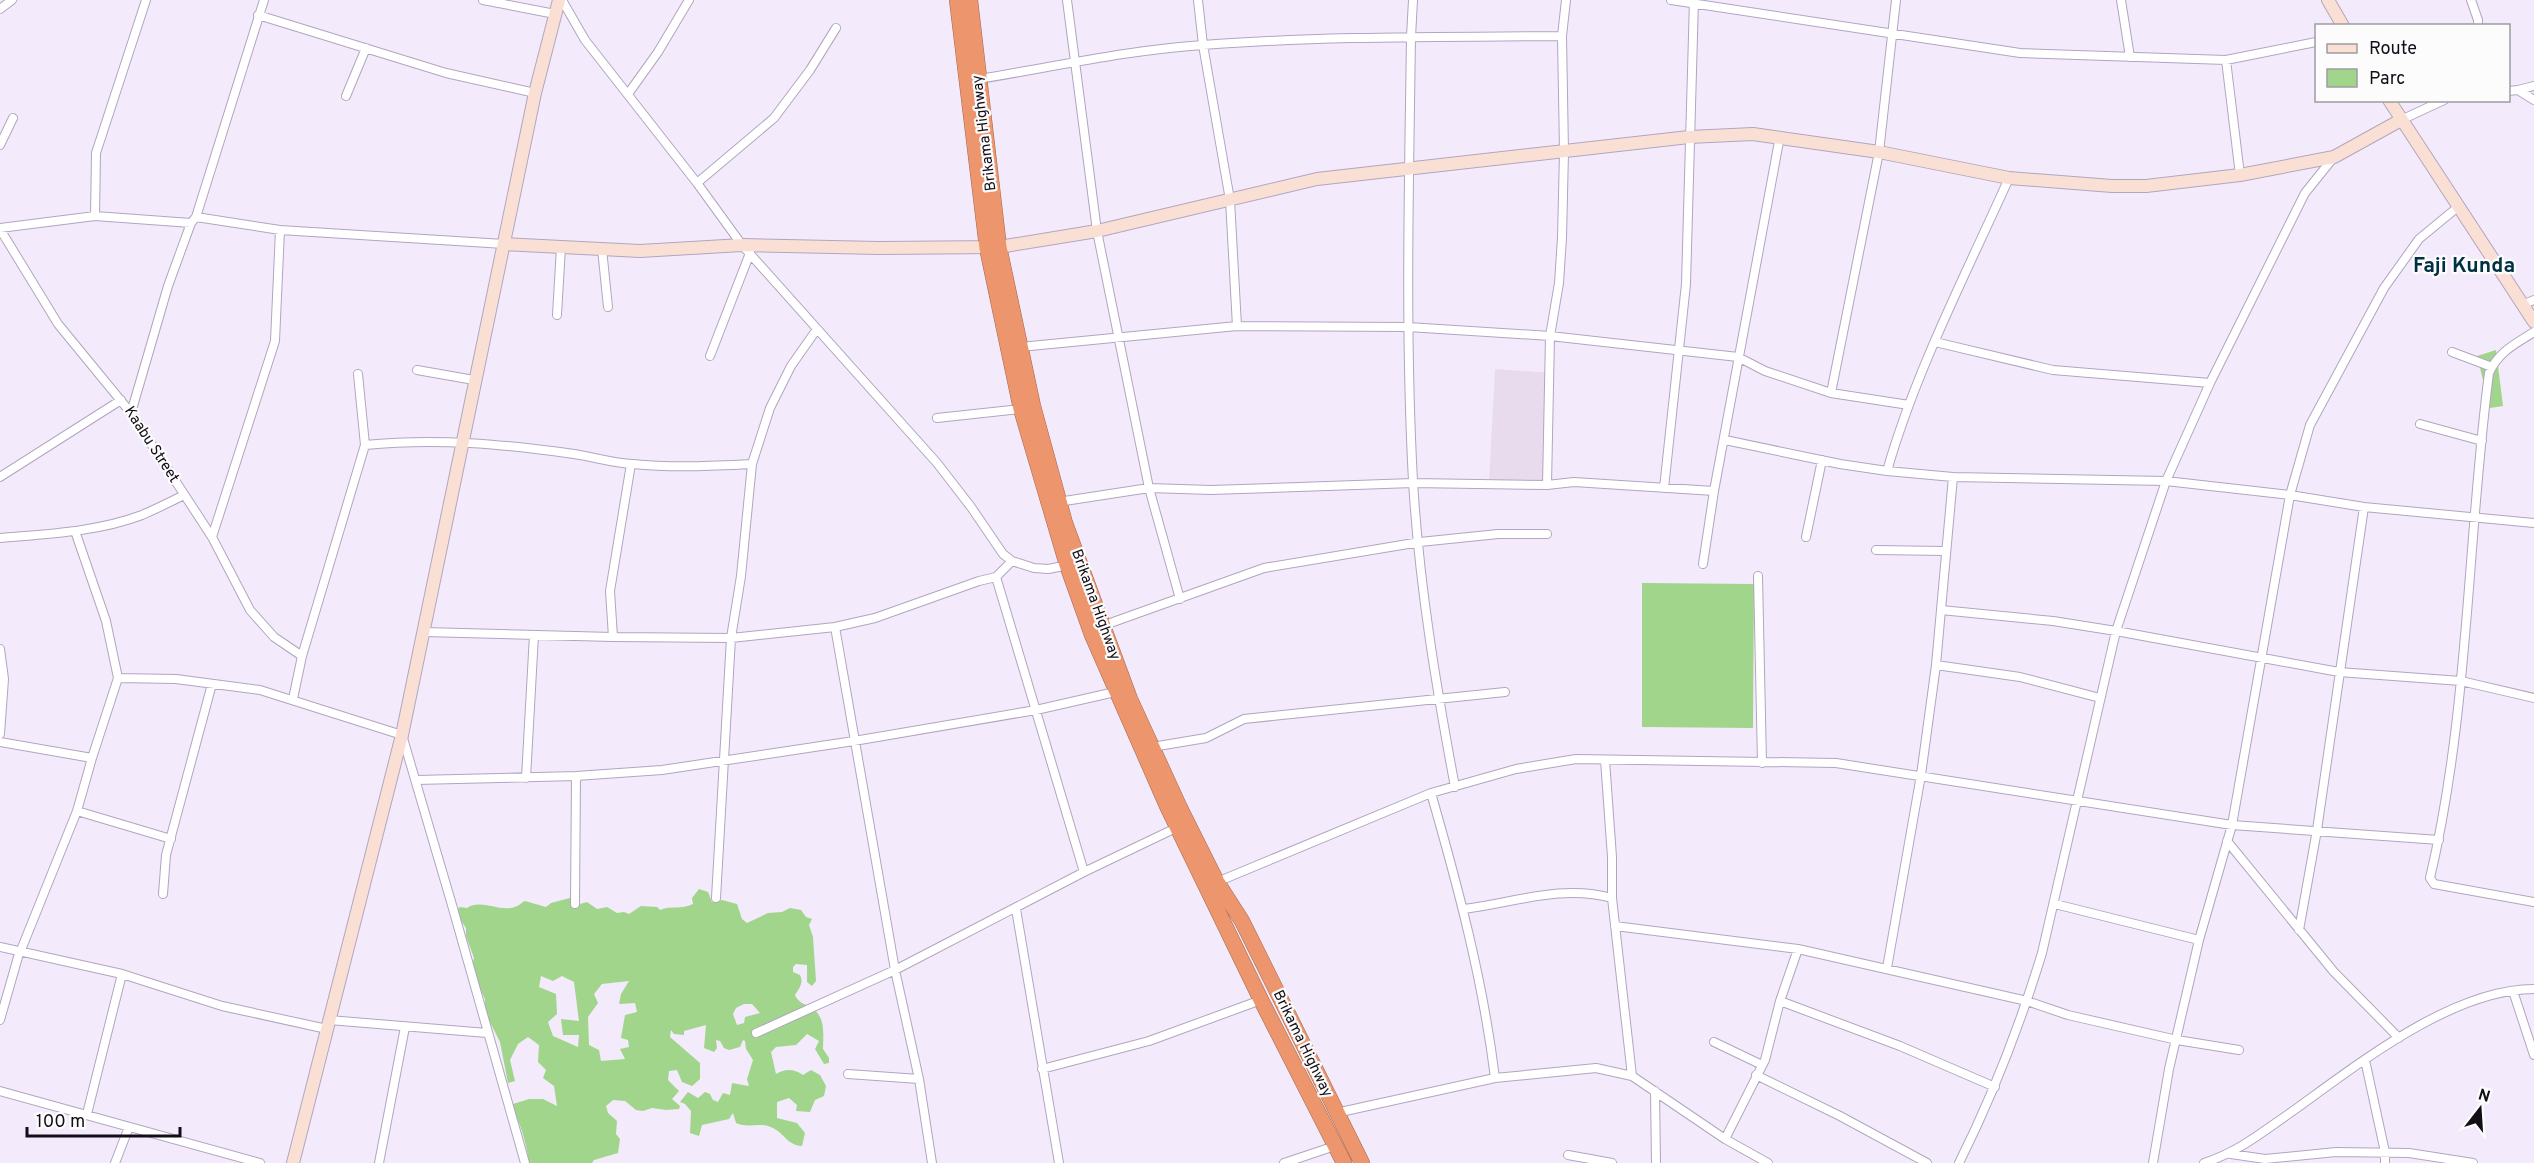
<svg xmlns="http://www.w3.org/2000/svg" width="2534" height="1163" viewBox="0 0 2534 1163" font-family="Overpass,sans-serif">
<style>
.medical{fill:#e9dbee}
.green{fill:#a0d58b;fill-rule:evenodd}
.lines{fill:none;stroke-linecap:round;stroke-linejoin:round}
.street-casing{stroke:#b2a5bf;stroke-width:10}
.secondary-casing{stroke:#b2a5bf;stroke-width:14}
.highway-casing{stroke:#a0664f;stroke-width:16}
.street{stroke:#fff;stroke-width:8}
.secondary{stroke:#fae0d4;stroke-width:12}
.highway{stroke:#ed966e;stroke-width:15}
.labels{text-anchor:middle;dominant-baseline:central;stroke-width:4.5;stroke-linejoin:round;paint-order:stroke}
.street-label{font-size:15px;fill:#120d16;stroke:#fcfcfc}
.district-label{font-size:21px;font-weight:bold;fill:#003044;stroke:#fcfcfc}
</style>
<rect width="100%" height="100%" fill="#f3ebfb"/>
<path class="medical" d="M 1495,369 L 1552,373 L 1545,484 L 1489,481 Z"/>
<path class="green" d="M 2496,350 L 2503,406 L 2490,408 L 2477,356 Z
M 1642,583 L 1754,584 L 1753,728 L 1642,727 Z
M 699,889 L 708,892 L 712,902 L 722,900 L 737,904 L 742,919 L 747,923 L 768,913 L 782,912 L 790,908 L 801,910 L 806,917 L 812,919 L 809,925 L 813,937 L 816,981 L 812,986 L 807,982 L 807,965 L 796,964 L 793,967 L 793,972 L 800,975 C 804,983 799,989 795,995 C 798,1003 806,1004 813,1009 C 826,1018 823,1036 823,1049 L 829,1058 L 829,1063 L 824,1064 L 815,1049 L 819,1041 L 807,1034 L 796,1045 L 776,1047 L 771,1052 L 776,1074 C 786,1068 794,1069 803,1075 L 811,1070 L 820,1075 L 826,1086 L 824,1096 L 815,1100 L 810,1112 L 796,1111 L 797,1105 L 789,1098 L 777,1102 L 777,1118 L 797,1123 L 805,1133 L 802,1146 C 787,1145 785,1134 773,1128 C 759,1121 750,1129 736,1123 L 733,1113 L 729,1119 L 702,1125 L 699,1136 L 690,1133 L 691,1111 L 685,1104 L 680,1102 L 688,1092 L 698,1098 L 705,1092 L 710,1094 L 713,1100 L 718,1102 L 723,1093 L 730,1095 L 732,1083 L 749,1086 L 747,1079 L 753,1060 L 746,1049 L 745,1041 L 743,1040 L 740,1047 L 729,1050 L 724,1048 L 720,1041 L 716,1040 L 717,1048 L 714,1052 L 704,1048 L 706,1025 L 684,1031 L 684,1035 L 674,1034 L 671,1030 L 670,1037 L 700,1063 L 700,1079 L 692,1086 L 682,1082 L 677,1070 L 669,1071 L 668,1080 L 679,1091 L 672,1099 L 680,1106 L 679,1109 L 666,1110 L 652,1108 L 643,1111 L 636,1110 L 625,1101 L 613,1100 L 606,1106 L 608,1113 L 617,1121 L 616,1134 L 620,1139 L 618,1153 L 594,1160 L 592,1163 L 529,1163 C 528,1151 520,1117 511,1109 L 513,1104 L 529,1099 L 543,1099 L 557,1106 L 554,1086 L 543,1078 L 546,1070 L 538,1062 L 539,1045 L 528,1037 L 518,1044 L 510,1060 L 515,1081 L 508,1083 L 500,1042 L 485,1012 L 485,999 L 471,970 L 474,958 L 466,936 L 466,928 L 455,912 L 460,907 L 467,908 C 482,898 501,914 517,906 C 520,905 522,902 525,901 L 546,907 L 551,903 L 570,898 L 580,904 L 587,902 L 597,909 L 607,907 L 617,913 L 624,912 L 629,914 L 641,906 L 657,907 L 660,910 C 672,905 681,910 693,904 L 692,898 ZM 541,976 L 553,981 L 562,976 L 574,982 L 579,1021 L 561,1019 L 563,1035 L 579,1035 L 578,1047 L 553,1036 L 548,1022 L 557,1014 L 556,994 L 539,987 ZM 629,981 L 621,994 L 619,1004 L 635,1003 L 637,1012 L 625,1015 L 621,1038 L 628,1040 L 629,1047 L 620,1049 L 625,1059 L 601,1061 L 599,1050 L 589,1045 L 588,1017 L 598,1003 L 594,994 L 602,984 ZM 744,1004 L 752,1004 L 760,1013 L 745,1017 L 744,1023 L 737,1025 L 733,1014 L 736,1008 Z"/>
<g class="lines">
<g class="street-casing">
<path id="street" d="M 483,0 L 555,14
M 562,0 L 585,40 L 697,183 L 742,245 L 937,463 L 971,507 L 1003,554 L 1012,561 L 1034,568 L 1048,569 L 1069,565
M 1067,0 L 1097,231 L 1149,488 L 1180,599
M 1198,0 L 1203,45 L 1230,200 L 1237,326
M 1413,0 L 1411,37 C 1409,185 1405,333 1413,481 C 1419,583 1436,686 1455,787
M 1671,0 L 2020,53 L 2226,60 L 2316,42
M 2121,0 L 2130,57
M 2471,0 L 2478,20 L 2478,26
M 0,9 L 12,0
M 258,15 L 446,73 L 535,93
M 2226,60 L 2240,175
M 979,79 C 1053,67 1128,50 1203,45 C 1322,36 1443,37 1562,36
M 2518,90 L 2534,86
M 2508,91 L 2518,90 L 2534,100
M 628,94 L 658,52 L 689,0
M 346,96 L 366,48
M 2401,120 L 2444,100
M 0,145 L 13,118
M 697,183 L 774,118 L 810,70 L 836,28
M 95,216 L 96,153 L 146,0
M 196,217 L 264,0
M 0,228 L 95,216 L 191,223 L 196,217 L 280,230 L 504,244
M 0,229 L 58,324 L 131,413 L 212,537 L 250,610 L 274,637 L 302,656
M 602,249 L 608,307
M 2522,305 L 2534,300
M 557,315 L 561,247
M 2534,332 C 2515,344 2498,352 2489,373 C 2467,541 2469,713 2430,878 L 2434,884 L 2534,902
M 1935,342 L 2053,370 L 2210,383
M 1020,347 L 1237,326 L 1408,327 L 1550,336 L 1738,357 L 1765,371 L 1831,393 L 1909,405
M 2452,352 L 2492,367
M 710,356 L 750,253
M 417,370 L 474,380
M 358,374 L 365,445
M 1831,393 L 1879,152 L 1896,0
M 131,413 L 168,286 L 191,223
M 937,418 L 1021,409
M 2420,424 L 2482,441
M 1725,440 L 1840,464 L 1887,471 L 1953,477 L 2166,481 L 2290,495 L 2364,507 L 2534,523
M 1887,471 C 1916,370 1966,274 2009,178
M 0,477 L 121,400
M 1547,485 L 1550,336 L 1559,283 L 1562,238 L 1564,152 L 1562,36 L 1566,0
M 1664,488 L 1686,284 L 1694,0
M 1058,502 L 1149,488 L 1211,490 L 1413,483 L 1547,485 L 1574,482 L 1714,491
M 212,537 L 275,341 L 280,230
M 1806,537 L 1822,460
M 0,538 C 47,534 97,532 142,515 C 156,509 170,502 184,495
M 1876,550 L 1945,551
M 1703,564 L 1714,491 L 1780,136
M 1758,576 L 1762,763
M 996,577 L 1084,872
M 1941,610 L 2053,621 L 2116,631 L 2339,672 L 2461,681 L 2534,698
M 1102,626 L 1264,568 L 1420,542 L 1498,534 L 1547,534
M 835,627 L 895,970 L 919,1079 L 932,1163
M 424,632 L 613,637 L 731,638 L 835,627 L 875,618 L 979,581 L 996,577 L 1012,561
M 613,637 L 610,591 L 631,464
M 0,649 L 4,679 L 0,734
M 1936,665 L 2020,677 L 2100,698
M 118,678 L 176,679 L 260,690 L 402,735 L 452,905 L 525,1163
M 293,699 L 302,656 L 365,445 C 437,438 502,444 574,454 C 594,457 613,463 633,464 C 672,468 712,466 752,464
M 0,742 L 92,758
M 1152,747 L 1206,738 L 1244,719 L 1505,692
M 1605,760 L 1612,857 L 1612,898 L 1632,1076
M 526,778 L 534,635
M 416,780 L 576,776 L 662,770 L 854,741 L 1036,710 L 1115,692
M 1431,793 C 1458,887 1483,980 1495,1078
M 77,811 L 171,839
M 2227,841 L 2334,972 L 2399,1038
M 1217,882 L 1431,793 L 1516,769 L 1576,759 L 1836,763 L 2232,825 L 2439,840
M 163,894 L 166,855 L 212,684
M 716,898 L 731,638 L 741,576 L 752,464 L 770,408 L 791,366 L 817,329
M 575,904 L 576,776
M 2055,904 L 2199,940
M 1016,909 L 1059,1163
M 1464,909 C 1513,903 1561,884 1612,898
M 1615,926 L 1798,949 L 2027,1001 L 2068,1015 L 2177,1040 L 2239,1050
M 2299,930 L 2317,830 L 2364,507
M 0,947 L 122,974 L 222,1006 L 327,1029
M 21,950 L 77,811 L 92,758 L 118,678 L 106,621 L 75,531
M 1887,968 L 1921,775 L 1936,665 L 1953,477
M 2513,991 L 2534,1055
M 1780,1001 L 1900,1046 L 1995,1087
M 0,1020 L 20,950
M 329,1020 L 487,1033
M 756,1033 L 895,970 L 1084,872 L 1178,827
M 1714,1042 L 1762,1065
M 2365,1060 L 2385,1152 L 2385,1163
M 1042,1069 L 1149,1041 L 1261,1000
M 848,1074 L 919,1079
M 1756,1075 L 1840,1116 L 1927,1163
M 0,1091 L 260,1163
M 1655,1091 L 1656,1163
M 1336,1113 L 1495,1078 L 1596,1068 L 1632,1076 L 1725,1139 L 1768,1163
M 87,1114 L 122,974
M 1725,1139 L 1765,1060 L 1780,1001 L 1798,949
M 2231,1154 L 2265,1159 L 2336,1152 L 2409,1153 L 2473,1163
M 1568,1155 L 1612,1163
M 115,1163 L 129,1127
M 379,1163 L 405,1027
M 1284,1163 L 1335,1146
M 1959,1163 C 1993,1095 2020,1025 2042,953 L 2116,631 L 2166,481 L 2210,383 L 2305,193 L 2334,157
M 2153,1163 L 2169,1069 L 2199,940 L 2232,825 L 2290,495 L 2310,425 L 2384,288 L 2419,239 L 2459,206
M 2204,1163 C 2238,1152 2261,1133 2290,1113 C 2356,1066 2451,989 2534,989"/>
</g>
<g class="secondary-casing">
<path id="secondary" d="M 2328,0 L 2343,26
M 2389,100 L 2534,322
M 504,244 L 640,251 L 742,245 L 879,248 L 999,247 L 1097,231 L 1317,179 L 1689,137 L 1753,134 L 1879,152 L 2009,178 L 2112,186 L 2146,186 L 2240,175 L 2334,157 L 2401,120
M 293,1163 L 402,735 L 535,93 L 559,0"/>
</g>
<g class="highway-casing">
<path id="highway" d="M 957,0 L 987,248 L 1021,409 L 1067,565 L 1092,635 L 1167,806 L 1261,1000 L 1344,1163
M 970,0 L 999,247 L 1033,406 L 1065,523 L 1130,699 L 1180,808 L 1217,882 L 1242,921 L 1362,1163"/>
</g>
<use href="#street" class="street"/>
<use href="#secondary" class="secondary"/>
<use href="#highway" class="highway"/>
</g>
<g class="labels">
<g class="street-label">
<text transform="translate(985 133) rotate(-97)">Brikama Highway</text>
<text transform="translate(151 445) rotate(57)">Kaabu Street</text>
<text transform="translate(1095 605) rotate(70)">Brikama Highway</text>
<text transform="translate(1302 1044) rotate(64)">Brikama Highway</text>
</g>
<g class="district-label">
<text x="2464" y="266">Faji Kunda</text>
</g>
</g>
<rect x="2315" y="24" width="195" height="78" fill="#fcfcfc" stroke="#9e9ca0" stroke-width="1.5"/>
<rect x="2327" y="44" width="30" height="9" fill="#fae0d4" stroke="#9e9ca0" stroke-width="1.5"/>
<text x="2369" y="54" font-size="18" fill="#120d16">Route</text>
<rect x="2327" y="69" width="30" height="18" fill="#a0d58b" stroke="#9e9ca0" stroke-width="1.5"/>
<text x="2369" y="84" font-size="18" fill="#120d16">Parc</text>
<g transform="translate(2480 1109) rotate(17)" stroke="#fcfcfc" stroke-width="4.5" paint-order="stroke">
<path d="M0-4.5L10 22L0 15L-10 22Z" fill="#120d16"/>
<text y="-9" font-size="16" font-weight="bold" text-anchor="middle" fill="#120d16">N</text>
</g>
<path d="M27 1127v9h153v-9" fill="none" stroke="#120d16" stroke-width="3"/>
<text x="36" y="1127" font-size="18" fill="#120d16" stroke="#fcfcfc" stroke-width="4.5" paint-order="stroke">100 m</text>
</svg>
